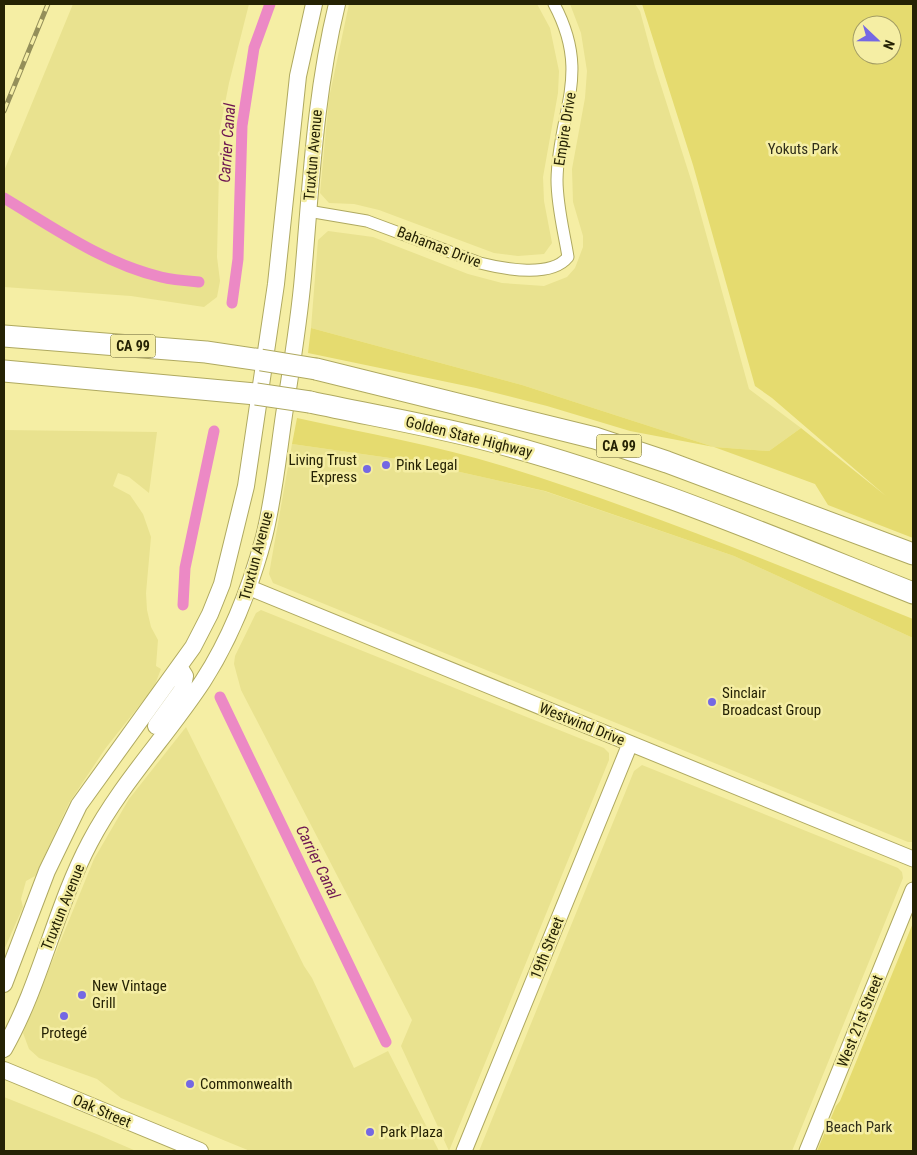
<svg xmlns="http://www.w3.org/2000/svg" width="917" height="1155" viewBox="0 0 917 1155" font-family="'Roboto Condensed',sans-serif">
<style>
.built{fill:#e9e28f}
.green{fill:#e5db6f;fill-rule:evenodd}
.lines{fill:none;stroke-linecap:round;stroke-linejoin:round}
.canal{stroke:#ec89c5;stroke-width:11}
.minor-casing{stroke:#afa960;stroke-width:13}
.tertiary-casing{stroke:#afa960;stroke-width:17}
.secondary-casing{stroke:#afa960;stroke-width:18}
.motorway-casing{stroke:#afa960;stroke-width:23}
.minor{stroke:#fff;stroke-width:11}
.tertiary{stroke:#fff;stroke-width:15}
.secondary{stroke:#fff;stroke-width:16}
.motorway{stroke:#fff;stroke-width:21}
.rail-casing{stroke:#948f5a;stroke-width:5}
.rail{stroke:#f5eea4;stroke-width:3;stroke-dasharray:9;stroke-linecap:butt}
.motorway-bridge-casing{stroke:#afa960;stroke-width:23;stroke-linecap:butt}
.motorway-bridge{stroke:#fff;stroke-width:21}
.poi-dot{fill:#7568e3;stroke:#f5eea4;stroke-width:2}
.labels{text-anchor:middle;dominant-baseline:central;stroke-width:5;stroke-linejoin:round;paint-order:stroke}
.shield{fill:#f5eea4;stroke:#635f34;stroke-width:1}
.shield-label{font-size:14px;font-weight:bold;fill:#252204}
.street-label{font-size:15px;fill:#252204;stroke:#f5eea4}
.park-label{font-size:15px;fill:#302e1a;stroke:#f5eea4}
.poi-label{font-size:15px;fill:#252204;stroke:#f5eea4;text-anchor:start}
.water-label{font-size:16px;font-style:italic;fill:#6e1652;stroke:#f5eea4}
</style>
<rect width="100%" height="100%" fill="#f5eea4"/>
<path class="built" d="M 73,4 L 249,4 L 229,83 L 220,129 L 217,257 L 220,281 L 217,297 L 204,307 L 131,296 L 4,287 L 4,171 Z
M 349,4 L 537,4 L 550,28 L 559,71 L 558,93 L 543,177 L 544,201 L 552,243 L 544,254 L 518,256 L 494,253 L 379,210 L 354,204 L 329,203 L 320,193 L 329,98 Z
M 570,4 L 635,4 L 640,11 L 655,67 L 692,183 L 749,389 L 801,428 L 769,451 L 714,447 L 522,385 L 311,328 L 318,240 L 328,231 L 373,237 L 468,274 L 502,283 L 544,286 L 567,277 L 575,268 L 583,247 L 583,236 L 573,202 L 572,169 L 585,98 L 587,71 L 581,33 Z
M 4,430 L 157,432 L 149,493 L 129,477 L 118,473 L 113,486 L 130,495 L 143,514 L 151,537 L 146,593 L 147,610 L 151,627 L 158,640 L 156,666 L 161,669 L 154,687 L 105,749 L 69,803 L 35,876 L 26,881 L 21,899 L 23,907 L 4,950 Z
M 292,444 L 411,461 L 544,491 L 734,556 L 913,638 L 913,842 L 908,842 L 273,583 L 269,574 Z
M 261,610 L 604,748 L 609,753 L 609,760 L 449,1151 L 401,1046 L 412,1020 L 241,690 L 234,664 L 235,656 L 256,613 Z
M 186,727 L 304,966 L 312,978 L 354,1068 L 388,1051 L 439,1151 L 250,1151 L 121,1098 L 97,1079 L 39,1058 L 29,1049 L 23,1033 L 94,859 L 129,799 Z
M 642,765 L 898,868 L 902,872 L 903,878 L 792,1151 L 479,1151 L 634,771 Z
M 4,1097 L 99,1135 L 136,1151 L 4,1151 Z"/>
<path class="green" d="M 642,4 L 913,4 L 913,538 L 828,505 L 815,484 L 714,447 L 630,431 L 547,406 L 476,388 L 308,353 L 311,328 L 522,385 L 714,447 L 769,451 L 801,428 L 886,496 L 772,398 L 755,386 L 693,165 ZM 862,25 L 892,25 L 892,55 L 862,55 Z
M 297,418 C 365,433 435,445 503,466 C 642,509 778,565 913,619 L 913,638 L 734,556 L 545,491 L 411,461 L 292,444 Z
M 913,923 L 913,1151 L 817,1151 L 836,1106 L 840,1101 Z"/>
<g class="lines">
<path class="canal" d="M 4,198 C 54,228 103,263 161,277 C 173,280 187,281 199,282
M 232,303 L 238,259 L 242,126 L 254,48 L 270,4
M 183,605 L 185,568 L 214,431
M 220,697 L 386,1042"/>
<g class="minor-casing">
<path id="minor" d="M 308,211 L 367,221 L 480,263 C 504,269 551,278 568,257 C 564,232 557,206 557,180 C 558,111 592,75 554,4"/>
</g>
<g class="tertiary-casing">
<path id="tertiary" d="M 250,588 L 913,859
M 464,1151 L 630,744
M 807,1151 L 913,890"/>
</g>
<g class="secondary-casing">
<path id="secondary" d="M 156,726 L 182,690 L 185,676 L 180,668
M 4,984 L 47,871 L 79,805 L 193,647 L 210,614 L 222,584 L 246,486 L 276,284 L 298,76 L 314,4
M 4,1049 C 41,984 55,908 90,842 C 121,783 167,736 203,681 C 232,636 250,589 264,537 C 274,497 278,456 284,415 C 291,369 299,323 303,276 C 311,184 315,94 337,4
M 4,1070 L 200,1151"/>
</g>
<g class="motorway-casing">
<path id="motorway" d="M 4,336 L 206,352 L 261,360
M 316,369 L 595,438 L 667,462 L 913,554
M 4,371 L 256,394
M 310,402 C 370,415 431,425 491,441 C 636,479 774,538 913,593"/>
</g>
<use href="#minor" class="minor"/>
<use href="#tertiary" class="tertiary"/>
<use href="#secondary" class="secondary"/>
<use href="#motorway" class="motorway"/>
<g class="rail-casing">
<path id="rail" d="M 4,111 L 48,4"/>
</g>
<use href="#rail" class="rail"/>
<g class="motorway-bridge-casing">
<path id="motorway-bridge" d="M 261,360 L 316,369
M 256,394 L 310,402"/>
</g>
<use href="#motorway-bridge" class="motorway-bridge"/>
</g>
<g class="poi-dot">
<circle cx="386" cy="465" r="5"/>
<circle cx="367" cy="469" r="5"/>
<circle cx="712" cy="702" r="5"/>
<circle cx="82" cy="995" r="5"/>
<circle cx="64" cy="1016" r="5"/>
<circle cx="190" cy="1084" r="5"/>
<circle cx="370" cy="1132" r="5"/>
</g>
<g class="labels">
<g class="shield">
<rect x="110.5" y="334.5" width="45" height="23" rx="4"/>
<rect x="596.5" y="434.5" width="45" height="23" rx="4"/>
</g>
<g class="shield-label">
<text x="133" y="346">CA 99</text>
<text x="619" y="446">CA 99</text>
</g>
<g class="street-label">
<text transform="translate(565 129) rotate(-81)">Empire Drive</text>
<text transform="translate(313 155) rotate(-85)">Truxtun Avenue</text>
<text transform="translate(439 247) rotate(21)">Bahamas Drive</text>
<text transform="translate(469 437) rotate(14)">Golden State Highway</text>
<text transform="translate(256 556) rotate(-75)">Truxtun Avenue</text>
<text transform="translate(582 724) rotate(22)">Westwind Drive</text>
<text transform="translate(63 907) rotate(-68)">Truxtun Avenue</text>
<text transform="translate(547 948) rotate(-68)">19th Street</text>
<text transform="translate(860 1021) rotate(-68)">West 21st Street</text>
<text transform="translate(102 1111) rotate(23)">Oak Street</text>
</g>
<g class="park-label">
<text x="803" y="149">Yokuts Park</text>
<text x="859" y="1127">Beach Park</text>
</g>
<g class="poi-label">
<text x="357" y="460" text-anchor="end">Living Trust<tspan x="357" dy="17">Express</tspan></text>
<text x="396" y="465">Pink Legal</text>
<text x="722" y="693">Sinclair<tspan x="722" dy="17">Broadcast Group</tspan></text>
<text x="92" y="986">New Vintage<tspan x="92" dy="17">Grill</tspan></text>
<text x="64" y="1033" text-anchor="middle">Protegé</text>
<text x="200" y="1084">Commonwealth</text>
<text x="380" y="1132">Park Plaza</text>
</g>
<g class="water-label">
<text transform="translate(227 143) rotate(-86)">Carrier Canal</text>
<text transform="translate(318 862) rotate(64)">Carrier Canal</text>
</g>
</g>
<rect width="917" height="1155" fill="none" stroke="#252204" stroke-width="10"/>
<g transform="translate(877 40) rotate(112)"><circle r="24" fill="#f5eea4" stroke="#a29c64"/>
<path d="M0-4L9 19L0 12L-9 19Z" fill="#7568e3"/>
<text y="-8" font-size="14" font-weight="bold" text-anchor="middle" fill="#252204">N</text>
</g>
</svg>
